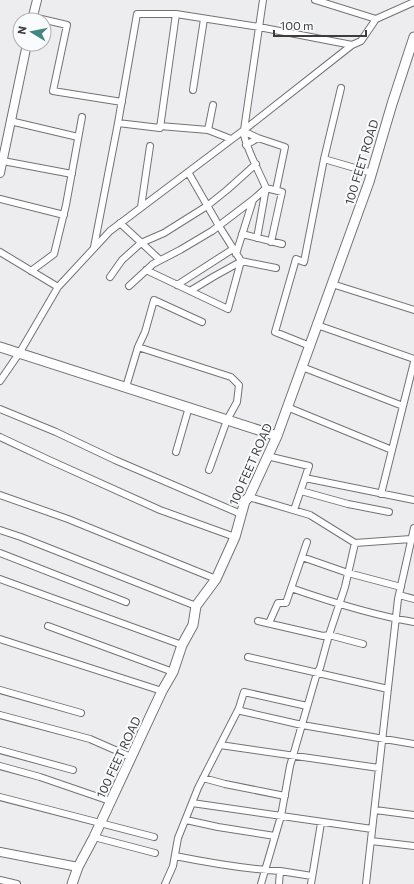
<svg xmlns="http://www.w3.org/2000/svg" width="414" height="884" viewBox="0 0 414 884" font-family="Commissioner,sans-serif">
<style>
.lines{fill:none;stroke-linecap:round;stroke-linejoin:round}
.minor-casing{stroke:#737375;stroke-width:8}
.tertiary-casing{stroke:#737375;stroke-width:10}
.secondary-casing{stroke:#737375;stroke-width:11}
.minor{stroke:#fff;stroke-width:6}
.tertiary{stroke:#fff;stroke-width:8}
.secondary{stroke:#fff;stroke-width:9}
.labels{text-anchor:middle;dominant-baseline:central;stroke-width:4;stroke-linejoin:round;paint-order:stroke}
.street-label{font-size:12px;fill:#3c3c3d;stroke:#fafbfc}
</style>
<rect width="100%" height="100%" fill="#ededef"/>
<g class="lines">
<g class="minor-casing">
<path id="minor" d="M 315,0 L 376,19
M 33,17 L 67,25 L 53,91 L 122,102
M 193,90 L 204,19
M 10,121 L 78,137
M 118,123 L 160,128 L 176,14
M 160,126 L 208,130 L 231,139
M 208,130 L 213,105
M 244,130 L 263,0
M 243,131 L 258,138
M 246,145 L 258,138 L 285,147 L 276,190
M 324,159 L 372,173
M 3,161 L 72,174
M 188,172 L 219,226 L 241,261 L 276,268
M 0,199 L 64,215
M 141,207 L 150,146
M 120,223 L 160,260
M 242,234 L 282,244
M 257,238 L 266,188 L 282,192 L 271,242
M 94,247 L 118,123 L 137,14 L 176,14 L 259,27 L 352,45
M 0,252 L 58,287
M 236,254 L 253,200
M 146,270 L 228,309 L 241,261
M 31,271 L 54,254 L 66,205 L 82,117
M 110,277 L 122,260 L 141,243 L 164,233 L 207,206 L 227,190 L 256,164
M 332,284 L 414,310
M 177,285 L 233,249
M 129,286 L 153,264 L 180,250 L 212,231 L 254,199 L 266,188 C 258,169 247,151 243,131
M 190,291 L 213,277 L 240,262
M 317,325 L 414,359
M 310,346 L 275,332 L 296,259 L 304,262 L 324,159 L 341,88
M 138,347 L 231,377 L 239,385 L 237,402 L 227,420 L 209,470
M 302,367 L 403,406
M 0,381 L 20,352 L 58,287 L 110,231 L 244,130 L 352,45 L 361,41 L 376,19 L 414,2
M 126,387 L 138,347 L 145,332 L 154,300 L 202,322
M 287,407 L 392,450
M 0,409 L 56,432 L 115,460 L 241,514
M 0,437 L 49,460 L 160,510 L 235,537
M 176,452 L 189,407
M 267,456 L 309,466 L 305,478
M 301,491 L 348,504 L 389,512
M 381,494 L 414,362
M 0,495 L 68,519 L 216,579
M 249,497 L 310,515 L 355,543 L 411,539
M 294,510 L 305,478 L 414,500
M 0,530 L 21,537 L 196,606
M 0,553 L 126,602
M 302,557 L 348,573 L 401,587
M 0,579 L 182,645
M 291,588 C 331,602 372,615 414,622
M 399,595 L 414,599
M 258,621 L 323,636 L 329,635 L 363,644
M 269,623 L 278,603 L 286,603 L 307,542
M 48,626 L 173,672
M 0,639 L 162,691
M 248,657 L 388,689
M 0,690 L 81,713
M 307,706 L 244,692 L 239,708 L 241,711 L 302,725 L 414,744
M 0,715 L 90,739 L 131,757
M 220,745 L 379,768
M 0,750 L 73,770
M 0,766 L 40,777 L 110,801
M 203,778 L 225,784 L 285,796
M 0,797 L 154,837
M 192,803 L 372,829
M 375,810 L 414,815
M 186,820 L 218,827 L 275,836
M 94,837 L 155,853
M 371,841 L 414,846
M 175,856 C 210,863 245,869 280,871 L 279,884
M 280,871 L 312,876
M 0,880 L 17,884
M 165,884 L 173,866 L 178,838 L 198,788 L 239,708
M 261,884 L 281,816 L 290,766 L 317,673 L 320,668 L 329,635 L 345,587 L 355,543
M 311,884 L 321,823
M 366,884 L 398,599 L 414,528"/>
</g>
<g class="tertiary-casing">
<path id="tertiary" d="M 32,20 L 37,0
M 0,173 L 27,44
M 0,852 L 78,867"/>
</g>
<g class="secondary-casing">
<path id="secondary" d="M 0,347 L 277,436
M 72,884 L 78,867 L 94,837 L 162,691 L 173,672 L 182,645 L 193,625 L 196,606 L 216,579 L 235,537 L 245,501 L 249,497 L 277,436 L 369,182 L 392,104 L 414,37"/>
</g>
<use href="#minor" class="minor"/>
<use href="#tertiary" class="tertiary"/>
<use href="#secondary" class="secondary"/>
</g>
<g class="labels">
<g class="street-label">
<text transform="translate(361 162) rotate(-73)">100 FEET ROAD</text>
<text transform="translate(250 464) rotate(-66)">100 FEET ROAD</text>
<text transform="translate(118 757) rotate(-65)">100 FEET ROAD</text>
</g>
</g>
<g transform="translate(32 32) rotate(280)"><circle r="19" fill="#fafbfc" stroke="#aeafb0"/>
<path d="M0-3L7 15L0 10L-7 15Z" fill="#418884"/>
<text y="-6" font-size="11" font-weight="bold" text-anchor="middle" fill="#3c3c3d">N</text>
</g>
<path d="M274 30v6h92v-6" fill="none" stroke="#3c3c3d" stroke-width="2"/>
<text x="280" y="30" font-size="12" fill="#3c3c3d" stroke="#fafbfc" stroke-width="3" paint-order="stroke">100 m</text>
</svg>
